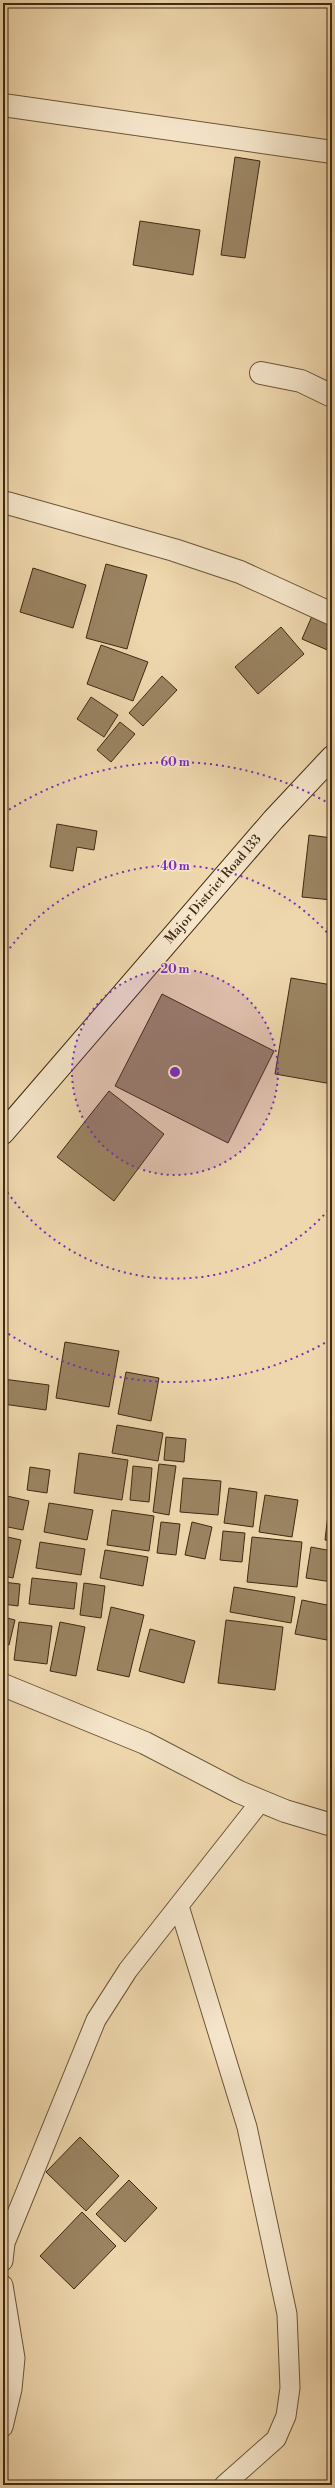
<svg xmlns="http://www.w3.org/2000/svg" width="335" height="2488" viewBox="0 0 335 2488" font-family="'Libre Bodoni',serif">
<style>
.building{fill:#9b8462;stroke:#3f2a10}
.lines{fill:none;stroke-linecap:round;stroke-linejoin:round}
.service-casing{stroke:#6b5537;stroke-width:21}
.minor-casing{stroke:#6b5537;stroke-width:24}
.secondary-casing{stroke:#3f2a10;stroke-width:24}
.service{stroke:#f5e5ca;stroke-width:19}
.minor{stroke:#f5e5ca;stroke-width:22}
.secondary{stroke:#f5e5ca;stroke-width:22}
.ring{fill:none;stroke:#7b2cbf;stroke-width:2;stroke-dasharray:2 4}
.labels{text-anchor:middle;dominant-baseline:central;stroke-width:3.5;stroke-linejoin:round;paint-order:stroke}
.street-label{font-size:13px;fill:#3f2a10;stroke:#f5e5ca}
.centre{fill:#7b2cbf;stroke:#f5e5ca;stroke-width:2}
.ring-label{font-size:12px;text-anchor:middle;font-weight:bold;fill:#7b2cbf;stroke:#f5e5ca;stroke-width:3.5;stroke-linejoin:round;paint-order:stroke}
</style>
<rect width="100%" height="100%" fill="#efd7ad"/>
<filter id="stains"><feTurbulence type="fractalNoise" baseFrequency=".005" numOctaves="4"/><feColorMatrix values="0 0 0 0 .2 0 0 0 0 .09 0 0 0 0 .02 0 0 0 .5 -.17"/></filter>
<radialGradient id="worn" r=".72"><stop offset=".6" stop-color="#630" stop-opacity="0"/><stop offset="1" stop-color="#630" stop-opacity=".3"/></radialGradient>
<path class="building" d="M 235,157 L 260,161 L 245,258 L 221,255 Z
M 140,221 L 200,230 L 193,275 L 133,265 Z
M 106,564 L 147,575 L 127,649 L 86,638 Z
M 33,568 L 86,585 L 73,628 L 20,612 Z
M 312,616 L 332,624 L 332,652 L 302,639 Z
M 281,627 L 304,654 L 258,694 L 235,667 Z
M 101,645 L 148,662 L 133,701 L 87,684 Z
M 162,676 L 177,690 L 143,726 L 129,713 Z
M 91,697 L 118,715 L 104,737 L 77,719 Z
M 120,722 L 135,734 L 111,762 L 97,750 Z
M 57,824 L 97,831 L 94,850 L 77,847 L 73,871 L 50,867 Z
M 309,835 L 332,838 L 332,900 L 302,897 Z
M 291,978 L 332,985 L 332,1084 L 275,1074 Z
M 162,994 L 274,1051 L 228,1143 L 115,1086 Z
M 109,1091 L 164,1134 L 114,1201 L 57,1157 Z
M 65,1342 L 119,1351 L 109,1407 L 56,1398 Z
M 126,1372 L 159,1378 L 151,1421 L 118,1414 Z
M 3,1379 L 49,1385 L 46,1410 L 3,1404 Z
M 117,1425 L 163,1433 L 158,1461 L 112,1453 Z
M 166,1437 L 186,1439 L 184,1462 L 164,1460 Z
M 79,1453 L 128,1460 L 122,1500 L 74,1493 Z
M 159,1464 L 176,1466 L 169,1515 L 153,1512 Z
M 133,1466 L 152,1468 L 149,1502 L 130,1500 Z
M 30,1467 L 50,1470 L 47,1493 L 27,1490 Z
M 183,1478 L 221,1481 L 218,1515 L 180,1512 Z
M 229,1488 L 257,1492 L 253,1527 L 224,1523 Z
M 265,1495 L 298,1500 L 292,1537 L 259,1532 Z
M 7,1496 L 29,1501 L 23,1530 L 3,1526 Z
M 49,1503 L 93,1510 L 87,1540 L 44,1532 Z
M 329,1506 L 332,1506 L 332,1541 L 325,1540 Z
M 112,1510 L 154,1516 L 149,1551 L 107,1545 Z
M 161,1522 L 180,1524 L 176,1555 L 157,1553 Z
M 192,1522 L 212,1527 L 205,1559 L 185,1555 Z
M 223,1531 L 245,1533 L 242,1562 L 220,1560 Z
M 3,1536 L 21,1540 L 13,1578 L 3,1576 Z
M 252,1537 L 302,1542 L 297,1587 L 247,1582 Z
M 40,1542 L 85,1549 L 81,1575 L 36,1568 Z
M 311,1547 L 332,1551 L 332,1582 L 306,1578 Z
M 105,1550 L 148,1557 L 143,1586 L 100,1578 Z
M 32,1578 L 77,1583 L 74,1609 L 29,1604 Z
M 3,1582 L 20,1584 L 18,1606 L 3,1604 Z
M 84,1583 L 105,1586 L 101,1618 L 80,1615 Z
M 234,1587 L 295,1597 L 291,1623 L 230,1612 Z
M 302,1600 L 332,1606 L 327,1640 L 295,1634 Z
M 111,1607 L 144,1615 L 129,1677 L 97,1670 Z
M 3,1617 L 15,1620 L 9,1645 L 3,1643 Z
M 226,1620 L 283,1627 L 275,1690 L 218,1683 Z
M 19,1622 L 52,1626 L 47,1664 L 14,1660 Z
M 60,1622 L 85,1627 L 76,1676 L 50,1671 Z
M 150,1629 L 195,1641 L 184,1683 L 139,1671 Z
M 80,2137 L 119,2176 L 86,2211 L 46,2172 Z
M 129,2180 L 157,2208 L 125,2242 L 96,2214 Z
M 82,2212 L 116,2246 L 74,2289 L 40,2256 Z"/>
<g class="lines">
<g class="service-casing">
<path id="service" d="M 179,1906 L 247,2127 L 287,2314 L 290,2388 L 286,2416 L 276,2439 L 224,2485
M 3,2261 L 5,2243 L 96,2020 L 128,1970 L 261,1801
M 3,2285 L 15,2358 L 12,2389 L 3,2427"/>
</g>
<g class="minor-casing">
<path id="minor" d="M 3,105 L 332,152
M 261,373 L 301,381 L 332,396
M 7,503 L 174,550 L 240,572 L 332,614
M 3,1685 L 145,1743 L 239,1792 L 285,1811 L 332,1825"/>
</g>
<g class="secondary-casing">
<path id="secondary" d="M 3,1133 L 273,820 L 332,757"/>
</g>
<use href="#service" class="service"/>
<use href="#minor" class="minor"/>
<use href="#secondary" class="secondary"/>
</g>
<circle cx="175" cy="1072" r="103" fill="#7b2cbf" fill-opacity=".12"/>
<g class="ring">
<circle cx="175" cy="1072" r="103"/>
<path d="M332 1206A206 206 0 0 1 3 1186M3 958A206 206 0 0 1 332 938"/>
<path d="M330 1340A310 310 0 0 1 4 1331M4 813A310 310 0 0 1 330 804"/>
</g>
<g class="labels">
<g class="street-label">
<text transform="translate(213 889) rotate(-49)">Major District Road 133</text>
</g>
</g>
<circle cx="175" cy="1072" r="6" class="centre"/>
<g class="ring-label">
<text x="175" y="766">60 m</text>
<text x="175" y="870">40 m</text>
<text x="175" y="973">20 m</text>
</g>
<rect width="335" height="2488" fill="none" stroke="#efd7ad" stroke-width="16"/>
<rect x="4" y="4" width="327" height="2480" fill="none" stroke="#3f2a10" stroke-width="2"/>
<rect x="8" y="8" width="319" height="2472" fill="none" stroke="#3f2a10"/>
<rect width="100%" height="100%" filter="url(#stains)"/>
<rect width="100%" height="100%" fill="url(#worn)"/>
</svg>
